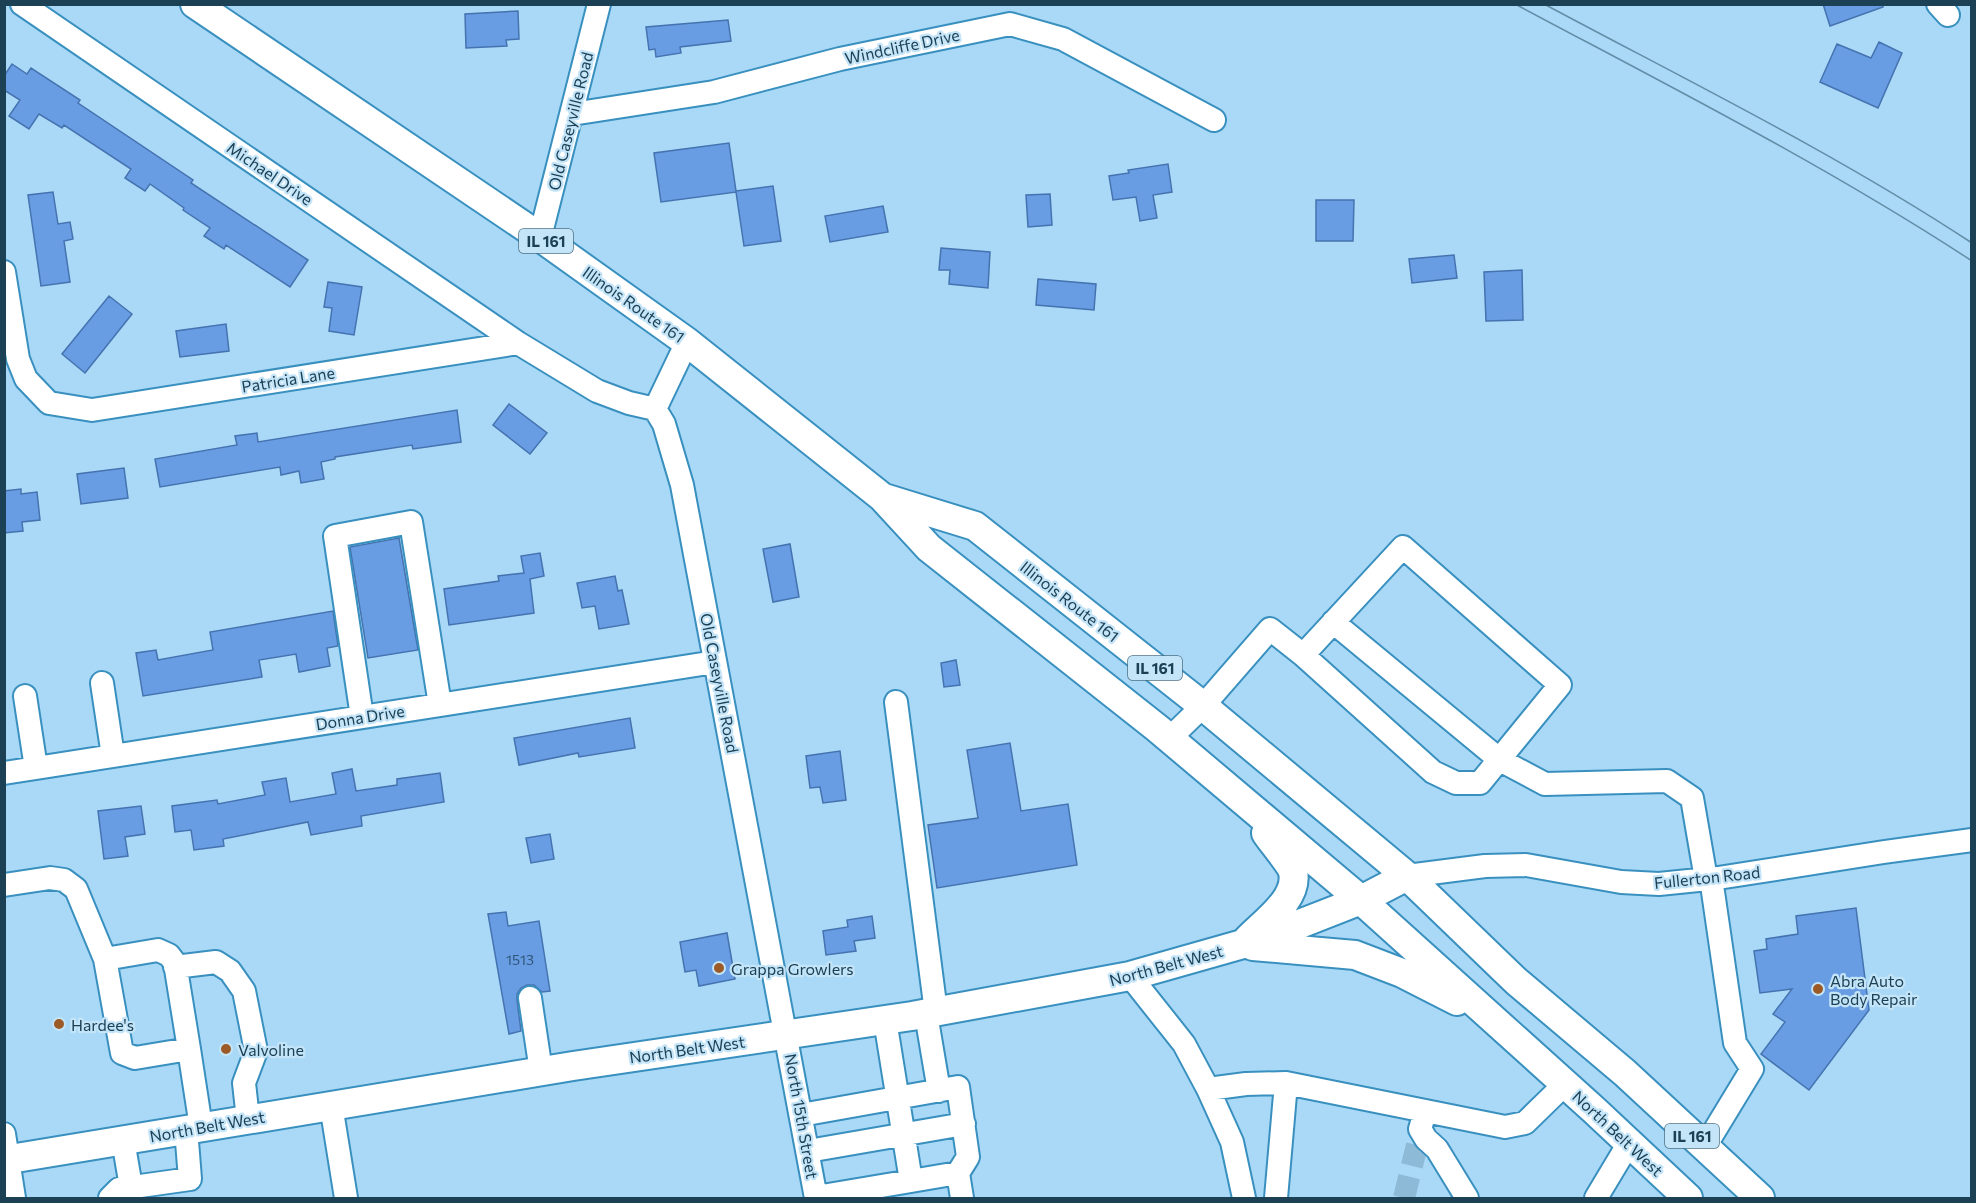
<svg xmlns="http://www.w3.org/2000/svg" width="1976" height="1203" viewBox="0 0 1976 1203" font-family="Commissioner,sans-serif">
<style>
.building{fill:#689ce3;stroke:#4573b0;stroke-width:1.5}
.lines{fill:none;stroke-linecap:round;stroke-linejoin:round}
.minor-tunnel{stroke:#8dbad6;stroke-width:22;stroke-dasharray:22 11;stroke-linecap:butt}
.minor-casing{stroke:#3990bf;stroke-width:26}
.major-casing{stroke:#3990bf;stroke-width:32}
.minor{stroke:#fff;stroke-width:22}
.major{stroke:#fff;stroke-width:28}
.tram{stroke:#638da6;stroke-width:1.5}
.poi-dot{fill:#9c5b26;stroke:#c4e4f8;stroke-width:2}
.labels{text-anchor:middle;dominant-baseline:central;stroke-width:4.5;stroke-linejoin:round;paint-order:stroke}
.number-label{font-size:14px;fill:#2f5778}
.shield{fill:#c4e4f8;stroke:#4e7185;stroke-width:1.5}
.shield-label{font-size:15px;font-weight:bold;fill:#1c4054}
.street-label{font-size:16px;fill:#1c4054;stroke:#c4e4f8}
.poi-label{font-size:16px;fill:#1c4054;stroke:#c4e4f8;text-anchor:start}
</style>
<rect width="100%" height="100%" fill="#a9d9f7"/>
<path class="building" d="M 1823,4 L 1883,4 L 1883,7 L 1830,26 Z
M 518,11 L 519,39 L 506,40 L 507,46 L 466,48 L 465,14 Z
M 728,20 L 731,41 L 680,47 L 681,53 L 656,57 L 655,49 L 649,50 L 646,27 Z
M 1879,42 L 1902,53 L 1878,108 L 1820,82 L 1837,44 L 1871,58 Z
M 12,64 L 27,74 L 31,68 L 80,100 L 78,103 L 193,180 L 191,183 L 308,260 L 290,287 L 226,245 L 224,249 L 204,236 L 210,228 L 183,210 L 184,208 L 150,184 L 145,191 L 125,178 L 131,169 L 64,125 L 62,128 L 39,114 L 29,129 L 9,116 L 20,100 L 4,90 L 4,76 Z
M 729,143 L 736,191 L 773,186 L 781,241 L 744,246 L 736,192 L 661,202 L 654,153 Z
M 1168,164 L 1172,192 L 1153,195 L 1157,218 L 1140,221 L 1136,197 L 1113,200 L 1109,176 L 1129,173 L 1128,170 Z
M 53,192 L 58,224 L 70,222 L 73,239 L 64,241 L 70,282 L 41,286 L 28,195 Z
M 1050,194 L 1052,225 L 1028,227 L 1026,195 Z
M 1316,200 L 1354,200 L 1353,241 L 1316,241 Z
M 883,206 L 888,232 L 830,242 L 825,216 Z
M 941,248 L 990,252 L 988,288 L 949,284 L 950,270 L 939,270 Z
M 1454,255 L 1457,278 L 1412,283 L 1409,259 Z
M 1522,270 L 1523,320 L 1486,321 L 1484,272 Z
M 1038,279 L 1096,284 L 1094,310 L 1036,305 Z
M 328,282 L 362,287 L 354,335 L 329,331 L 332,308 L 324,307 Z
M 109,296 L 132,314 L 85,373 L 62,354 Z
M 226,324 L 229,351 L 180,357 L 176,331 Z
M 509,404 L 547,433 L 530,454 L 493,425 Z
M 457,410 L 461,442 L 413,449 L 412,445 L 335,457 L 335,459 L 321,462 L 324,479 L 301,483 L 299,471 L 281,475 L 280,467 L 160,487 L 155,459 L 237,445 L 235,436 L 257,433 L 258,442 Z
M 124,468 L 128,498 L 81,504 L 77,474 Z
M 21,489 L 21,494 L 37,492 L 40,520 L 22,522 L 23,531 L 4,533 L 4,491 Z
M 399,538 L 418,650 L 368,658 L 350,547 Z
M 790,544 L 799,597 L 773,602 L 763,549 Z
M 540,553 L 544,576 L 530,579 L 534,613 L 449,625 L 444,589 L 499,581 L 498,576 L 524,573 L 521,556 Z
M 615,576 L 618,591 L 622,590 L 629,624 L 599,629 L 595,606 L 582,608 L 577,583 Z
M 333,611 L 338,646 L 327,648 L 330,666 L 299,672 L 296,654 L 259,660 L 262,677 L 143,696 L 136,653 L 156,650 L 158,660 L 213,650 L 210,632 Z
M 956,660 L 960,685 L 944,687 L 941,663 Z
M 630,718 L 635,748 L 579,757 L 578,753 L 519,765 L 514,738 Z
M 1010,743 L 1021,811 L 1068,804 L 1077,865 L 937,888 L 928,825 L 978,818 L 967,750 Z
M 840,751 L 846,800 L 823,803 L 820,787 L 810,788 L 806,756 Z
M 352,769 L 356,791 L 397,785 L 397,779 L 440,773 L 444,802 L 361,816 L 362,826 L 311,835 L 308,822 L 223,839 L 224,846 L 194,850 L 191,830 L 175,832 L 172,806 L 217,800 L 218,804 L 265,795 L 262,782 L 286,778 L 290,802 L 336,794 L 332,773 Z
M 141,806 L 145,834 L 125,837 L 128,856 L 104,859 L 98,811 Z
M 550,834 L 554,859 L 531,863 L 526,838 Z
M 1856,908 L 1869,1010 L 1809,1090 L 1761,1054 L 1785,1022 L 1773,1014 L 1792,989 L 1760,993 L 1754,951 L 1767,949 L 1766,939 L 1798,934 L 1796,916 Z
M 506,912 L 508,926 L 539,921 L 550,991 L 542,992 L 534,985 L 527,985 L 521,988 L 517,994 L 517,1000 L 521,1031 L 509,1034 L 488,914 Z
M 872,916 L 875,938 L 854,941 L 856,951 L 826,955 L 823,931 L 848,927 L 847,920 Z
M 727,933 L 735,979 L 699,986 L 696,970 L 685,972 L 680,942 Z"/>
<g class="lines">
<path class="minor-tunnel" d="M 1404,1198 L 1417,1145"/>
<g class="minor-casing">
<path id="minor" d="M 22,4 L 518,343
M 1938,4 L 1948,15
M 572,114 L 714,92 L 840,59 L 1010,24 L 1063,39 L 1214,120
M 540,237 L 599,4
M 4,272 L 18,359 L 26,379 L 49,403 L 92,410 L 518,343 L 597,391 L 629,403 L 655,409
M 687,342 L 655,409 L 664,424 L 682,485 L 816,1198
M 1333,622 L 1500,760 L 1545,784 L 1667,781 L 1692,798 L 1706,879
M 102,683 L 113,756
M 25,696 L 36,768
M 896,702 L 936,1012
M 362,717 L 335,536 L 411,522 L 440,705
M 1170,738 L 1203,706 L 1270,629 L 1303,655 L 1403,547 L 1560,685 L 1480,783 L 1456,783 L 1433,772 L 1303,655
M 4,773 L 715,662
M 1407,876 L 1485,866 L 1526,865 L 1621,882 L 1659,884 L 1718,878 L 1884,852 L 1972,840
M 4,885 L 50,878 L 64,880 L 76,889 L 105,959 L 122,1053 L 135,1058 L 189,1049 L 201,1127
M 105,959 L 158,950 L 169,955 L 175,963 L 189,1049
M 175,967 L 216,962 L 230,971 L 244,991 L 256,1051 L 244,1083 L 248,1119
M 1130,976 L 1184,1044 L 1208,1089 L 1232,1142 L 1244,1198
M 530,998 L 541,1071
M 926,1014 L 939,1091
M 1208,1089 L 1246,1084 L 1286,1083 L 1505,1127 L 1525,1123 L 1565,1084
M 331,1105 L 346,1198
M 1425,1112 L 1420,1129 L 1426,1139 L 1437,1149 L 1467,1198
M 801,1115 L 958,1087 L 968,1157 L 958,1173
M 4,1134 L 14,1198
M 123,1140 L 131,1187
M 1704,1148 L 1752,1069 L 1735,1043 L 1711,878
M 808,1151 L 964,1124
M 911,1181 L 958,1173 L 962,1198
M 816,1197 L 911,1181 L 885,1020
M 110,1198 L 119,1189 L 190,1179 L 186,1129
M 1276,1198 L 1286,1083
M 1596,1198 L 1629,1143"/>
</g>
<g class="major-casing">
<path id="major" d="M 195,4 L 540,237 L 687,342 L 882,497 L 929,548 L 1157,728 L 1361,900 L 1594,1110 L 1688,1198
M 884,498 L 975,526 L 1203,706 L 1407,876 L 1516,981 L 1625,1073 L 1760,1198
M 1247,940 C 1263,923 1299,899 1293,872 C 1291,864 1271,841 1266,833
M 1253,946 L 1355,955 L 1402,973 L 1457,1001
M 4,1160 L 573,1066 L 912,1016 L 1130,976 L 1264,938 L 1361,900 L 1407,876"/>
</g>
<use href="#minor" class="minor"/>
<use href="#major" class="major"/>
<path class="tram" d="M 1515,4 C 1669,86 1825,165 1972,261
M 1544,4 C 1688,81 1835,153 1972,243"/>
</g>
<g class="poi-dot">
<circle cx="719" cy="968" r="6"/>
<circle cx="1818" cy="989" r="6"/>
<circle cx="59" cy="1024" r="6"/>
<circle cx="226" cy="1049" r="6"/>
</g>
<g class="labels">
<g class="number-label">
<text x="520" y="959">1513</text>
</g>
<g class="shield">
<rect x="519" y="229" width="54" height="24" rx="4.5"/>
<rect x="1128" y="656" width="54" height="24" rx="4.5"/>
<rect x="1665" y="1124" width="54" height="24" rx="4.5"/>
</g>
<g class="shield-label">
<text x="546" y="241">IL 161</text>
<text x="1155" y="668">IL 161</text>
<text x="1692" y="1136">IL 161</text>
</g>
<g class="street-label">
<text transform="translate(902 46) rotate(-12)">Windcliffe Drive</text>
<text transform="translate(570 121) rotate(-76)">Old Caseyville Road</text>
<text transform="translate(270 173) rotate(34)">Michael Drive</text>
<text transform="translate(634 304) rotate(35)">Illinois Route 161</text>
<text transform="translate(288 379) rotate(-9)">Patricia Lane</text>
<text transform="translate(1070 601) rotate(38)">Illinois Route 161</text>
<text transform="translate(720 683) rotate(79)">Old Caseyville Road</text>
<text transform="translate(360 717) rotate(-9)">Donna Drive</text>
<text transform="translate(1707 877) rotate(-6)">Fullerton Road</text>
<text transform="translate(1166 965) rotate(-15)">North Belt West</text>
<text transform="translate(687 1049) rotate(-8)">North Belt West</text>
<text transform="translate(802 1116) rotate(80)">North 15th Street</text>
<text transform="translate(207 1126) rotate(-10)">North Belt West</text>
<text transform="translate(1618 1133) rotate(43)">North Belt West</text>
</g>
<g class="poi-label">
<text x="731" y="968">Grappa Growlers</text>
<text x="1830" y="980">Abra Auto<tspan x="1830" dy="18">Body Repair</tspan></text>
<text x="71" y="1024">Hardee's</text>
<text x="238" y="1049">Valvoline</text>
</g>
</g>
<rect width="1976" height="1203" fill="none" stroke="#1c4054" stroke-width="12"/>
</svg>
